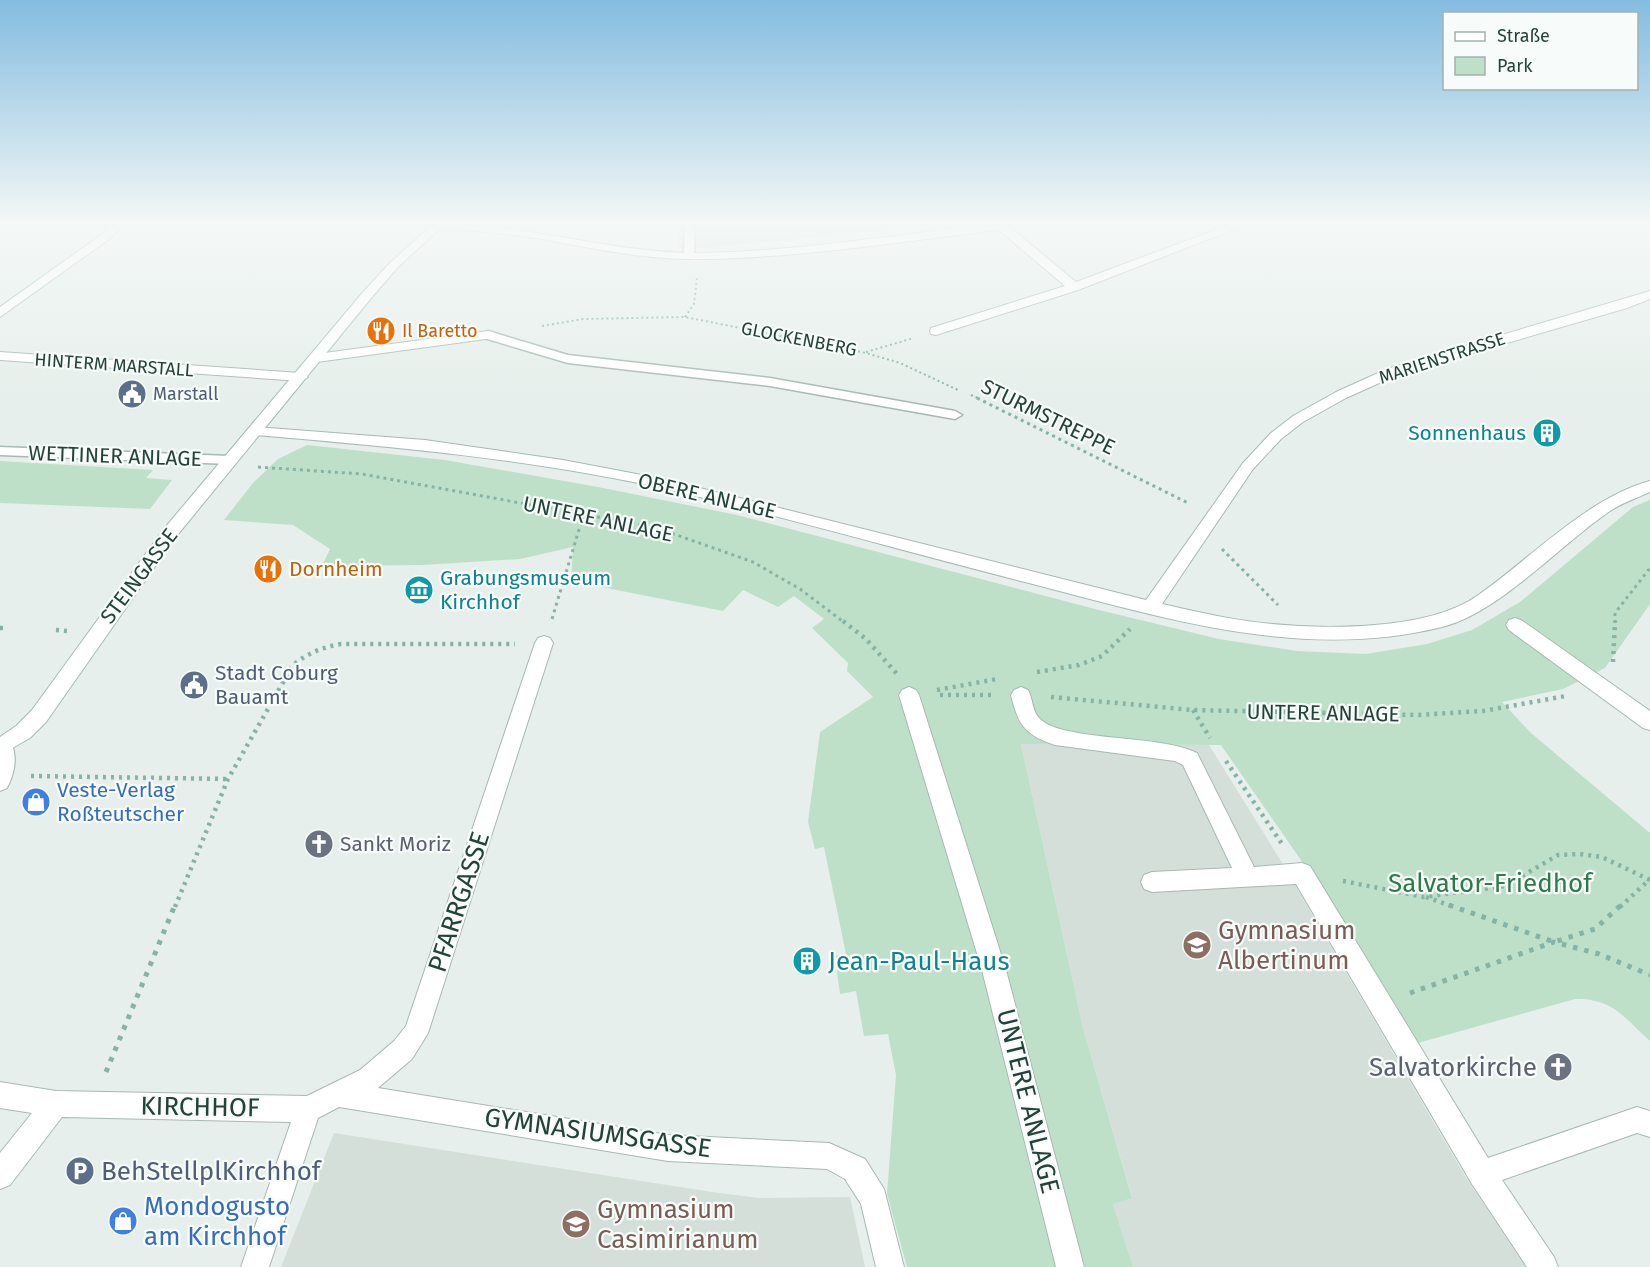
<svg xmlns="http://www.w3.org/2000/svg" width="1650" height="1267" viewBox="0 0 1650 1267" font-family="'Fira Sans',sans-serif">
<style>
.built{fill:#d4dfda}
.green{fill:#bfe0c8}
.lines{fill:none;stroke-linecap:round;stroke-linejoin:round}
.lane-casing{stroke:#a8b8b2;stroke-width:3}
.street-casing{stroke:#a8b8b2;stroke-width:2}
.secondary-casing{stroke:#a4bbb3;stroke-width:2}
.path-far3{stroke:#86b3a5;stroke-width:2;stroke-dasharray:2 3;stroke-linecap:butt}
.path-far2{stroke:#86b3a5;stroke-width:3;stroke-dasharray:3 4;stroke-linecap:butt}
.path-far1{stroke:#86b3a5;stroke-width:4.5;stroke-dasharray:3 5;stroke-linecap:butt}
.path{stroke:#86b3a5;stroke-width:5;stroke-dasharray:4.5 7;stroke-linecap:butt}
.lane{fill:#fff;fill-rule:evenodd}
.street{fill:#fff;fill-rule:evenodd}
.secondary{fill:#fff;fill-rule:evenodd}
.labels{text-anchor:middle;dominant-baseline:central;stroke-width:4.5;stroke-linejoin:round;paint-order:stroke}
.far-food-label{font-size:18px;fill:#c56008;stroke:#f7fbf9;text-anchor:start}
.far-street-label{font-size:18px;fill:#24423a;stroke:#f7fbf9}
.far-service-label{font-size:18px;fill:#4e5e75;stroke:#f7fbf9;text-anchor:start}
.street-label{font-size:21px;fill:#24423a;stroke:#f7fbf9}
.culture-label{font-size:21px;fill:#0d838f;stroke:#f7fbf9;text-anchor:end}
.food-label{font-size:21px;fill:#c56008;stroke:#f7fbf9;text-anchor:start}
.service-label{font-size:21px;fill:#4e5e75;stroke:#f7fbf9;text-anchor:start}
.shop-label{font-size:21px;fill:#366cbe;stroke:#f7fbf9;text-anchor:start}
.worship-label{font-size:21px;fill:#5b616d;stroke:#f7fbf9;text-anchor:start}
.near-park-label{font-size:26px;fill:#2d7a4b;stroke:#f7fbf9}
.near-street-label{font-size:26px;fill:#24423a;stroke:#f7fbf9}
.near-education-label{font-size:26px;fill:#785e54;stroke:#f7fbf9;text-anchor:start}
.near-culture-label{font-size:26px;fill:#0d838f;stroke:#f7fbf9;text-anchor:start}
.near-worship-label{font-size:26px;fill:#5b616d;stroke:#f7fbf9;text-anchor:end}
.near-service-label{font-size:26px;fill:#4e5e75;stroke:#f7fbf9;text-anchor:start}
.near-shop-label{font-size:26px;fill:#366cbe;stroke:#f7fbf9;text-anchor:start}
</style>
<rect width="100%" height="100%" fill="#e6efeb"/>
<path class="built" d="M 679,223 L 956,223 L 705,248 L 678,249 Z
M 1021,744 L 1209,745 L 1281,861 L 1465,1176 L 1526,1267 L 1133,1267 L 1113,1204 L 1132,1197 L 1083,1028 Z
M 334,1133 L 712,1192 L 759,1198 L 850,1197 L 865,1267 L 281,1267 Z"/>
<path class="green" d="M 307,445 L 445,460 L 598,487 L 737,515 L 1095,609 L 1219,639 L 1297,651 L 1366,654 L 1427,644 L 1472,630 L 1520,602 L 1633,507 L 1650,500 L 1650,604 L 1605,668 L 1563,689 L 1502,702 L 1531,733 L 1650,833 L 1650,1041 C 1624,1018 1613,998 1575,999 L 1418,1043 L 1314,879 L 1221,745 L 1021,744 L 1083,1028 L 1132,1198 L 1113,1204 L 1133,1267 L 907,1267 L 887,1194 L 896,1075 L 888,1034 L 864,1036 L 856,991 L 840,994 L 835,956 L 846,954 L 824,847 L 815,849 L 808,822 L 820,732 L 873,697 L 847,671 L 848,663 L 812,628 L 824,619 L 794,596 L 778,607 L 743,590 L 723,611 L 586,584 L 571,583 L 573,547 L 520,559 L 423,565 L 322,566 L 330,549 L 293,525 L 224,520 L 253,483 L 278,459 Z
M 0,461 L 153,470 L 146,478 L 172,480 L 150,509 L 0,503 Z"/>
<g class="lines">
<g class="lane-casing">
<path id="lane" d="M 685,223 L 695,223 L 694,256 L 689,259 L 684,256 Z
M 488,331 L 568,355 L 770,378 L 955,411 L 962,415 L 955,419 L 770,386 L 568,363 L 484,338 L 482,335 Z
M 0,447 L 230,456 L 237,460 L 230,464 L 0,455 Z"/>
</g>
<g class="street-casing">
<path id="street" d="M 114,223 L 126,223 L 109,239 L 0,317 L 0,307 L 101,235 Z
M 433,223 C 521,223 603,251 690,253 C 764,253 838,243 911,234 C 942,230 976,223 1005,223 L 1076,282 L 1234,223 L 1250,223 L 1078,290 L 936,335 L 931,334 L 930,331 L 931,328 L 1065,286 L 999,230 C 897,242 794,259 691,259 C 641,259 591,248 542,239 C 508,233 473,231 438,227 L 434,226 Z
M 1650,291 L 1650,299 L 1627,308 L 1397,375 L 1346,398 L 1303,422 L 1281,439 L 1253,469 L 1162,604 C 1190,610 1218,617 1247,621 C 1309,630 1424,633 1477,596 C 1530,559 1587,498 1650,481 L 1650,492 C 1637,498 1622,503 1610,511 C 1561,544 1499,613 1442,627 C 1301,662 1161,617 1025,582 C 907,552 789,518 670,490 C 534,459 395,447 256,435 L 249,431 L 256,427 L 425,440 L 563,460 L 668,480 L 1146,600 L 1243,463 L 1271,433 L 1293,416 L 1336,392 L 1387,369 Z
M 488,331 L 493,332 L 494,335 L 493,338 L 317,362 L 310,358 L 317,354 Z
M 0,352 L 301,373 L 308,377 L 301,381 L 0,360 Z
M 1515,618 L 1521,620 L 1650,711 L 1650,730 L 1643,728 L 1509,630 L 1506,625 L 1509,620 Z
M 544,636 L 550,638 L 553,643 L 428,1033 L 412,1059 L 378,1088 L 668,1135 L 829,1143 L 865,1159 L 884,1189 L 904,1267 L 876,1267 L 861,1204 L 845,1179 L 827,1169 L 668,1161 L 339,1107 L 318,1118 L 269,1267 L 241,1267 L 291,1122 L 62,1117 L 10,1185 L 0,1189 L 0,1153 L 32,1113 L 0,1108 L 0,1082 L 56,1091 L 307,1096 L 360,1070 L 394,1041 L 406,1026 L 535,643 L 538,638 Z
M 909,687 L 916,690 L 919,695 L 1006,970 L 1084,1267 L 1056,1267 L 982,970 L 899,695 L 902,690 Z
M 1021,687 L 1028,690 C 1033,699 1032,712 1040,719 C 1064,742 1159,734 1197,753 L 1254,867 L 1302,863 L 1310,866 L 1488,1158 L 1637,1107 L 1650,1111 L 1650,1137 L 1637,1133 L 1502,1180 L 1554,1257 L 1558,1267 L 1527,1267 L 1472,1184 L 1296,884 L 1152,892 L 1144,889 L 1141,882 L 1144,875 L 1152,872 L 1232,868 L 1183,765 L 1175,761 L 1055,745 C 1025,735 1018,725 1011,695 L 1014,690 Z
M 3,738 L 10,740 C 18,756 15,773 7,788 L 0,791 L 0,739 Z"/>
</g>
<g class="secondary-casing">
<path id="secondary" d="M 434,223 L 446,223 L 398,267 L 372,297 L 175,538 L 46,722 L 30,738 L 0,755 L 0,737 L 16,726 L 32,710 L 163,530 L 364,291 L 390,263 Z"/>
</g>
<path class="path-far3" d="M 685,317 L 694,304 L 697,278
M 542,326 L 583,319 L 685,317 L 866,353 L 900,363 L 958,390
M 866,352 L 914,338
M 971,395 L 980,399"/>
<path class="path-far2" d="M 977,398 L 1190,504
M 258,467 L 362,474 L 657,528 L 753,562 L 800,589 L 845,623
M 1222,549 L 1278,605
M 552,619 L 584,513
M 1615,623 L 1615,613 L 1650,568"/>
<path class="path-far1" d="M 843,621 L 866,639 L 897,674
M 0,628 L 3,628
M 56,630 L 67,631
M 1613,662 L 1615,621
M 1037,672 L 1079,665 L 1102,656 L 1130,629
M 937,690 L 997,679
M 940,695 L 995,695
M 1051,697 L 1193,710 L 1419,715 L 1483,711 L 1566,696
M 1193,710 L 1210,738
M 1226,761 L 1282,844
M 31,776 L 228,779
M 1343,881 L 1424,897 L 1505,886 L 1558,855 L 1580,854 L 1602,857 L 1650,880
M 1426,897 L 1454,907
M 175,907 L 228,779 L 293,665 C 308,653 323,647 341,644 L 515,644
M 1620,907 L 1649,880"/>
<path class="path" d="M 1449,905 L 1554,942 L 1595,929 L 1621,905
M 1410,993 L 1554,942 L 1599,954 L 1650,975
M 106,1072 L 175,905"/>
<use href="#lane" class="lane"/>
<use href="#street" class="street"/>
<use href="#secondary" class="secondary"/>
</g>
<linearGradient id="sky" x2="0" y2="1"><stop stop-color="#84bce0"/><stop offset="0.56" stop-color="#f4f8f6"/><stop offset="1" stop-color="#f4f8f6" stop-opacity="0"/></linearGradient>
<rect width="1650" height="400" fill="url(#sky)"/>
<defs>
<g id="restaurant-disc" transform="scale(1.5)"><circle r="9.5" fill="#e8710a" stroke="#f7fbf9"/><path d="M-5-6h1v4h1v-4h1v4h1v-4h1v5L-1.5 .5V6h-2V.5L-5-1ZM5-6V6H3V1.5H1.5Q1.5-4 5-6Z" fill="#fff"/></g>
<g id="civic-disc" transform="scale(1.5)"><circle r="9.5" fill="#5c6f8a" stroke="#f7fbf9"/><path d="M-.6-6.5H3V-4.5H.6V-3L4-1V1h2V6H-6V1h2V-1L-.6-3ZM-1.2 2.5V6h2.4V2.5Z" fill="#fff"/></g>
<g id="building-disc" transform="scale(1.5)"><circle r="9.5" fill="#0f9aa8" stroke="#f7fbf9"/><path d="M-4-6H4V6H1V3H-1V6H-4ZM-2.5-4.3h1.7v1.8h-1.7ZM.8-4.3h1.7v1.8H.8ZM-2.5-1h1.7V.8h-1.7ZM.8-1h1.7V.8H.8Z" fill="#fff"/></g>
<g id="museum-disc" transform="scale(1.5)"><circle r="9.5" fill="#0f9aa8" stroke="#f7fbf9"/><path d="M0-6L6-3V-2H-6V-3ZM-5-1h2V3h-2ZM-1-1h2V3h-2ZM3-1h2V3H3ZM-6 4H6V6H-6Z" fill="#fff"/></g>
<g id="shop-disc" transform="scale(1.5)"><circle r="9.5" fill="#3f7fe0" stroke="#f7fbf9"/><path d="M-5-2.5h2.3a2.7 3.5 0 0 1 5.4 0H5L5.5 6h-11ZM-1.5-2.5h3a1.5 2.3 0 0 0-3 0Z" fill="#fff"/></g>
<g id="church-disc" transform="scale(1.5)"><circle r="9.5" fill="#6b7280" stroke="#f7fbf9"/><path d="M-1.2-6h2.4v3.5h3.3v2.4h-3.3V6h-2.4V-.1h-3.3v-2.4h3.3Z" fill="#fff"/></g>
<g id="school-disc" transform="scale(1.5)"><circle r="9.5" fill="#8d6e63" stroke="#f7fbf9"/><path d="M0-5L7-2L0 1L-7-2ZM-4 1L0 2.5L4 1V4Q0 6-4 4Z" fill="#fff"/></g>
<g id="parking-disc" transform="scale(1.5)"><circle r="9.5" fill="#5c6f8a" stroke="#f7fbf9"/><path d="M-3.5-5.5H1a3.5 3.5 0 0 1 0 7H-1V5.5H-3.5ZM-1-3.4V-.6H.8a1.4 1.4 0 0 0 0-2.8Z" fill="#fff"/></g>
</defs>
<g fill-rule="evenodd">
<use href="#restaurant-disc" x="381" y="331"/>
<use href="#civic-disc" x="132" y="394"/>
<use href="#building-disc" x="1547" y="433"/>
<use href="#restaurant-disc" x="268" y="569"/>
<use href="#museum-disc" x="419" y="590"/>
<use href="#civic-disc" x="194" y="685"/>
<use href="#shop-disc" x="36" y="802"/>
<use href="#church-disc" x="319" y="844"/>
<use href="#school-disc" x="1197" y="945"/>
<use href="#building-disc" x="807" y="961"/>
<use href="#church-disc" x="1558" y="1067"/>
<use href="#parking-disc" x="80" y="1171"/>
<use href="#shop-disc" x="123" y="1221"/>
<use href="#school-disc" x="576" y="1224"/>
</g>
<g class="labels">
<g class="far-food-label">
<text x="402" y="331">Il Baretto</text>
</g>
<g class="far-street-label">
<text transform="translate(799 339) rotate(11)">GLOCKENBERG</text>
<text transform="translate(1442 358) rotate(-18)">MARIENSTRASSE</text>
<text transform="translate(114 365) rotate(4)">HINTERM MARSTALL</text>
</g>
<g class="far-service-label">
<text x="153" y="394">Marstall</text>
</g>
<g class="street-label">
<text transform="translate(1048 417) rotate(26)">STURMSTREPPE</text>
<text transform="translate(115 456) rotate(2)">WETTINER ANLAGE</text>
<text transform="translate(707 496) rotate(13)">OBERE ANLAGE</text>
<text transform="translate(598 519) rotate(12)">UNTERE ANLAGE</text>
<text transform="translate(139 576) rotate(-53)">STEINGASSE</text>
<text transform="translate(1323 713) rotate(1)">UNTERE ANLAGE</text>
</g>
<g class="culture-label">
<text x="1526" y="433">Sonnenhaus</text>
<text x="440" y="578" text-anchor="start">Grabungsmuseum<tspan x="440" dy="24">Kirchhof</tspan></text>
</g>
<g class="food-label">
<text x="289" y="569">Dornheim</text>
</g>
<g class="service-label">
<text x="215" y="673">Stadt Coburg<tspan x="215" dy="24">Bauamt</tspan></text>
</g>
<g class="shop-label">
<text x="57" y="790">Veste-Verlag<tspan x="57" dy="24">Roßteutscher</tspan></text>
</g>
<g class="worship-label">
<text x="340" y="844">Sankt Moriz</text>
</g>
<g class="near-park-label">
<text x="1490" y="883">Salvator-Friedhof</text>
</g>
<g class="near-street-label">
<text transform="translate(459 902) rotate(-72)">PFARRGASSE</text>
<text transform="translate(1028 1101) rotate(76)">UNTERE ANLAGE</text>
<text transform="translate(200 1107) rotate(1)">KIRCHHOF</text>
<text transform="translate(598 1133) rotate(8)">GYMNASIUMSGASSE</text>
</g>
<g class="near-education-label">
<text x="1218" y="930">Gymnasium<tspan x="1218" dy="30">Albertinum</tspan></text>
<text x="597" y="1209">Gymnasium<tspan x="597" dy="30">Casimirianum</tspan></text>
</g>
<g class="near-culture-label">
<text x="828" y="961">Jean-Paul-Haus</text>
</g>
<g class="near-worship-label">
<text x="1537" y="1067">Salvatorkirche</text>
</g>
<g class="near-service-label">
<text x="101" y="1171">BehStellplKirchhof</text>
</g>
<g class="near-shop-label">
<text x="144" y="1206">Mondogusto<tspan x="144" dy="30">am Kirchhof</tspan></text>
</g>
</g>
<rect x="1443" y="12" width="195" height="78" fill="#f7fbf9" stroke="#a3b1ad" stroke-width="1.5"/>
<rect x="1455" y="32" width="30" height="9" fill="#ffffff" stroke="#a3b1ad" stroke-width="1.5"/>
<text x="1497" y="42" font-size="18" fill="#24423a">Straße</text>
<rect x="1455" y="57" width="30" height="18" fill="#bfe0c8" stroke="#a3b1ad" stroke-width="1.5"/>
<text x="1497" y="72" font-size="18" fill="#24423a">Park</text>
</svg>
